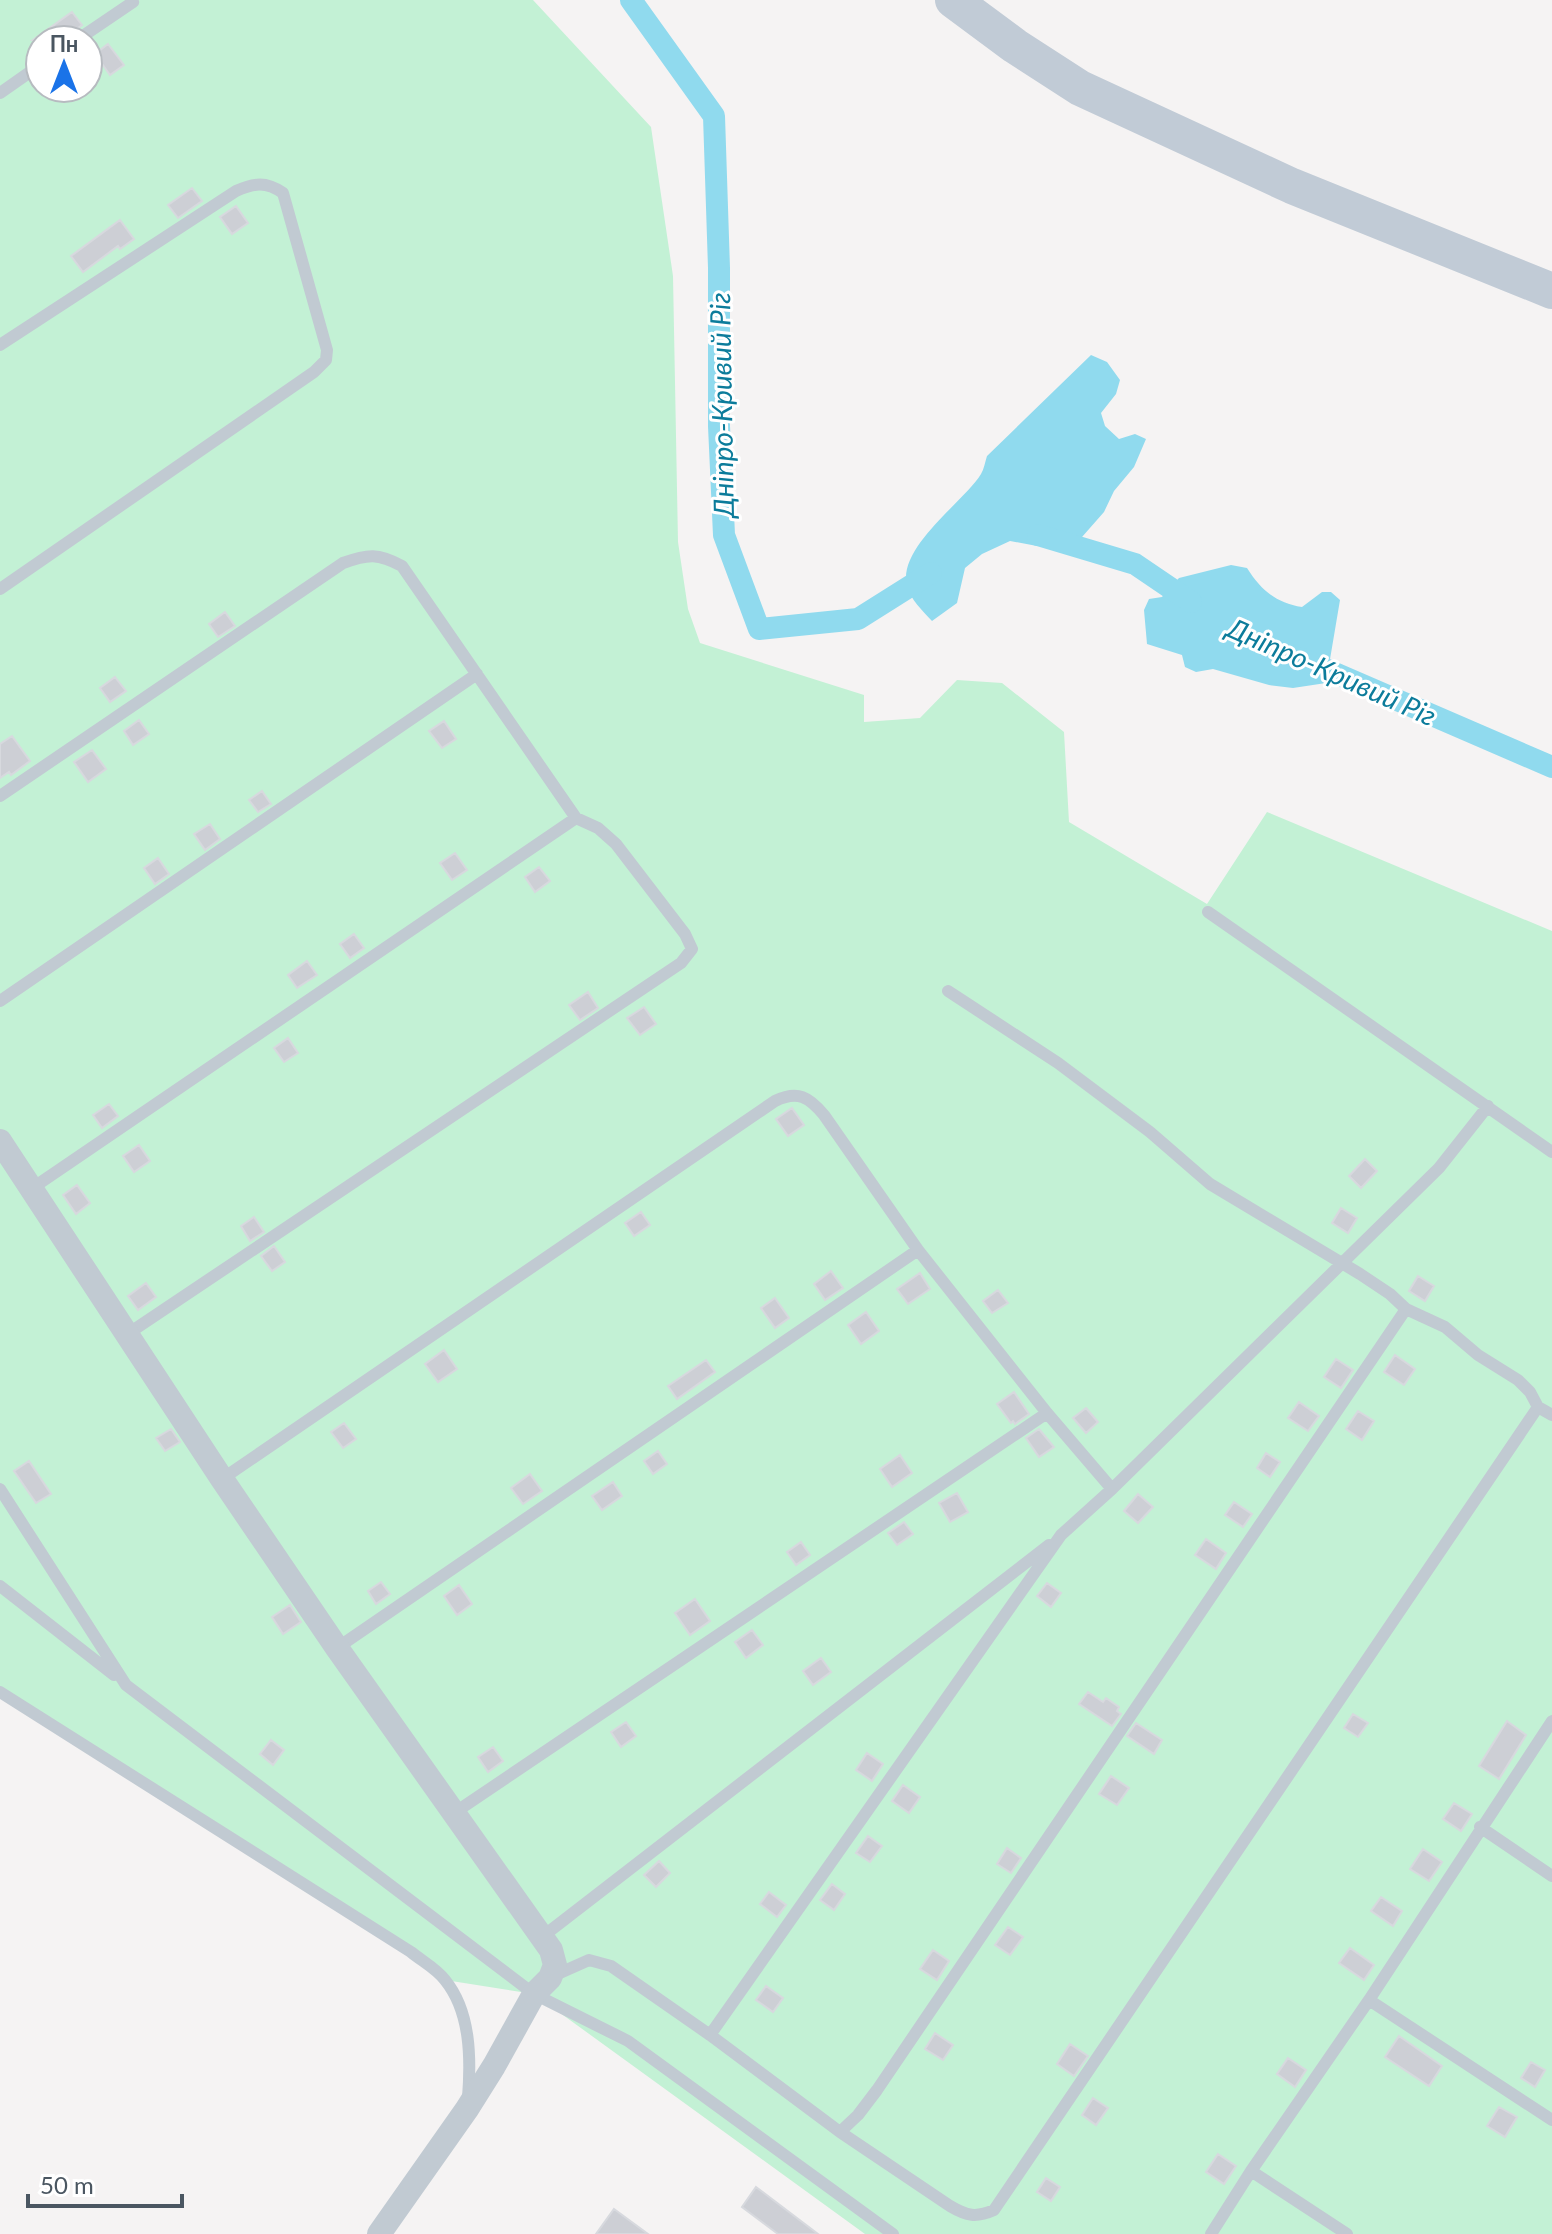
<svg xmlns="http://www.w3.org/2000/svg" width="1552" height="2234" viewBox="0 0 1552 2234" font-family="Lato,sans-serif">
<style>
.green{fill:#c3f1d5;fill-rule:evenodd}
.water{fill:#90daee}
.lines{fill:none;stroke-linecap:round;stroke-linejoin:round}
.canal{stroke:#90daee;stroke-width:22}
.building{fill:#cdcfd5;stroke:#d7d9de;stroke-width:2}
.service{stroke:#c1cad2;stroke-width:12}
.minor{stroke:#c1cad2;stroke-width:24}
.secondary{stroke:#c1cbd6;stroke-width:36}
.labels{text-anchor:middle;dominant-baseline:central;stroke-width:6;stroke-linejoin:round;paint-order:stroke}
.water-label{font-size:28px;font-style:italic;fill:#0c7c9b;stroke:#fff}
</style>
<rect width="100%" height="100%" fill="#f5f3f3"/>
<path class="green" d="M 0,0 L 533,0 L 651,127 L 673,276 L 678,542 L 688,609 L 700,643 L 864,695 L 864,722 L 920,718 L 957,680 L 1002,683 L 1064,732 L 1069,822 L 1207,904 L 1267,812 L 1552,931 L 1552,2234 L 865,2234 L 534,1994 L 445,1980 L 0,1694 ZM 40,40 L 88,40 L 88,88 L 40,88 Z"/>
<path class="water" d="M 1091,355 L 1107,362 L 1120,380 L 1116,394 L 1101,413 L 1105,426 L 1119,439 L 1135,434 L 1146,439 L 1134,467 L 1114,491 L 1104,512 L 1082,537 L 1065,543 L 1037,546 L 1010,541 L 982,554 L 965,568 L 957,603 L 932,621 C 923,611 910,599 907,586 C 897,547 964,502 981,474 C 984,469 985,462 987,456 Z
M 1231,565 L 1247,568 C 1261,590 1276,603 1302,607 L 1322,592 L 1331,592 L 1340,600 L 1326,683 L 1293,688 L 1269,685 L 1213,669 L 1196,672 L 1185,667 L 1182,655 L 1147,644 L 1144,610 L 1149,599 L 1162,597 L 1179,578 Z"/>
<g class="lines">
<path class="canal" d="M 631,0 L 714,116 L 719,268 L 719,426 L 724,535 L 759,629 L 858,619 L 931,573
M 1038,535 L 1135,564 L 1191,602
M 1300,658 L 1552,767"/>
</g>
<path class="building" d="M 72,12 L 82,25 L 62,40 L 33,40 Z
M 108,44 L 124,65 L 110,75 L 95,54 Z
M 192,188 L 202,201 L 178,218 L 168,205 Z
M 236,206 L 248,223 L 232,234 L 220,217 Z
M 120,220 L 134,239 L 120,249 L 118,246 L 83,272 L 71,256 Z
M 225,612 L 235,626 L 218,637 L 209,624 Z
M 115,677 L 126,691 L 110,702 L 100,688 Z
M 139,720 L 149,734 L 133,745 L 124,731 Z
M 444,721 L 456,739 L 442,748 L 429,731 Z
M 12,736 L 30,761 L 11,775 L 9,772 L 0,778 L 0,744 Z
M 92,750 L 106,769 L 88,782 L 74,762 Z
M 262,791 L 271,804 L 258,812 L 249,800 Z
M 210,824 L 220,839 L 205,850 L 194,834 Z
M 455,853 L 467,870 L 452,880 L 440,863 Z
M 158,858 L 169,874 L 155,884 L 144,868 Z
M 539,867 L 550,881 L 535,892 L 525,877 Z
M 354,934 L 364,948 L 350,958 L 340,944 Z
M 307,961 L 317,975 L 297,988 L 288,975 Z
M 588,992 L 598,1008 L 580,1020 L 569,1005 Z
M 644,1007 L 656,1024 L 640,1035 L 627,1018 Z
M 288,1038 L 298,1053 L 284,1062 L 274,1048 Z
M 109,1104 L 118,1116 L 102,1128 L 93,1115 Z
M 792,1108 L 804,1125 L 788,1136 L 776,1119 Z
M 139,1145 L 150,1161 L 134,1172 L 123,1156 Z
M 1365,1159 L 1377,1171 L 1361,1188 L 1349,1176 Z
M 77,1185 L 90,1203 L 76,1214 L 63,1195 Z
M 1341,1208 L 1357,1218 L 1348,1233 L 1332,1223 Z
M 641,1212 L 650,1225 L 634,1236 L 625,1223 Z
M 254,1217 L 264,1232 L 250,1241 L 241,1226 Z
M 274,1246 L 285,1262 L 272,1271 L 261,1256 Z
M 831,1271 L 843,1288 L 825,1300 L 814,1284 Z
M 920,1273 L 930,1289 L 908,1304 L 897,1289 Z
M 1418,1276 L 1434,1286 L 1425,1301 L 1409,1291 Z
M 146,1283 L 156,1297 L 138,1310 L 128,1296 Z
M 998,1290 L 1008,1303 L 992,1313 L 983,1301 Z
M 775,1298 L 789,1318 L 775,1328 L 761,1308 Z
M 866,1312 L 879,1331 L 861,1344 L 848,1325 Z
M 444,1350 L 457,1369 L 438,1382 L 425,1364 Z
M 1395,1355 L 1415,1369 L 1404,1385 L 1384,1372 Z
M 1336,1359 L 1353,1370 L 1341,1388 L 1324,1377 Z
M 706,1360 L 715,1372 L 677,1399 L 668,1386 Z
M 1014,1392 L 1029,1414 L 1015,1424 L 1013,1421 L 1011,1423 L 997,1404 Z
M 1299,1402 L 1319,1416 L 1308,1431 L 1288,1418 Z
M 1086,1408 L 1098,1422 L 1086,1433 L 1073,1418 Z
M 1358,1411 L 1374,1421 L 1362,1440 L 1346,1429 Z
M 344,1423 L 356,1439 L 343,1448 L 331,1432 Z
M 171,1429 L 180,1442 L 165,1451 L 156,1438 Z
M 1039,1429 L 1054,1447 L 1039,1457 L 1026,1438 Z
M 658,1451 L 667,1464 L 653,1474 L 644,1461 Z
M 1266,1453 L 1280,1462 L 1270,1477 L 1257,1468 Z
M 900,1455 L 912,1473 L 892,1487 L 880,1469 Z
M 29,1461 L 51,1494 L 36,1503 L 14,1471 Z
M 530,1474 L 542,1491 L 523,1504 L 511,1488 Z
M 613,1482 L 622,1496 L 602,1510 L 592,1496 Z
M 957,1493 L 968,1512 L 950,1522 L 939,1503 Z
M 1138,1494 L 1153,1507 L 1138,1523 L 1124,1511 Z
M 1234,1502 L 1252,1514 L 1243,1527 L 1225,1515 Z
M 904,1522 L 913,1534 L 897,1545 L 888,1533 Z
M 1206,1539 L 1226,1553 L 1216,1569 L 1195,1555 Z
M 801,1542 L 810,1555 L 796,1565 L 787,1552 Z
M 381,1582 L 390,1594 L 376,1604 L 368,1591 Z
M 1047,1583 L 1061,1593 L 1051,1607 L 1037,1596 Z
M 459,1585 L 472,1604 L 457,1615 L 444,1596 Z
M 695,1599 L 710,1621 L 690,1635 L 675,1613 Z
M 290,1605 L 301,1622 L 283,1634 L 272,1617 Z
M 752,1630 L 763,1645 L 746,1658 L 735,1642 Z
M 821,1658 L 831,1672 L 813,1685 L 803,1671 Z
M 1088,1692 L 1103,1702 L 1106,1698 L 1119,1707 L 1117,1711 L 1121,1714 L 1112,1726 L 1079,1704 Z
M 1353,1714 L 1368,1723 L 1358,1737 L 1344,1728 Z
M 1507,1721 L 1526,1735 L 1499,1779 L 1479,1766 Z
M 626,1722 L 636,1736 L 621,1747 L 611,1732 Z
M 1136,1723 L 1162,1740 L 1154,1754 L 1127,1736 Z
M 271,1740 L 284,1750 L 273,1765 L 260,1754 Z
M 493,1747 L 503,1761 L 488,1772 L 478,1757 Z
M 867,1753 L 883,1764 L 872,1781 L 856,1770 Z
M 1111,1776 L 1129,1788 L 1117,1805 L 1099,1794 Z
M 903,1785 L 920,1797 L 909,1813 L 892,1801 Z
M 1454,1803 L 1472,1814 L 1461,1831 L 1443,1819 Z
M 868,1836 L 882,1846 L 870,1862 L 856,1853 Z
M 1007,1848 L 1021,1858 L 1011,1873 L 997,1864 Z
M 1423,1849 L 1442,1862 L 1429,1881 L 1410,1869 Z
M 659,1861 L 670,1873 L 656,1887 L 644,1875 Z
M 832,1884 L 845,1894 L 834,1910 L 820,1900 Z
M 769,1892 L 786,1905 L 777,1917 L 760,1904 Z
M 1381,1897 L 1402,1911 L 1393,1926 L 1371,1911 Z
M 1008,1927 L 1023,1937 L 1010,1955 L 995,1945 Z
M 1350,1948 L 1374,1965 L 1364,1980 L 1339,1963 Z
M 933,1950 L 949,1961 L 937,1980 L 920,1969 Z
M 766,1986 L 783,1998 L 773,2012 L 756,2000 Z
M 935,2033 L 953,2045 L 943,2060 L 925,2049 Z
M 1399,2036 L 1442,2066 L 1429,2086 L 1385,2057 Z
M 1070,2044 L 1088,2056 L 1074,2076 L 1057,2064 Z
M 1288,2058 L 1306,2070 L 1295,2087 L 1277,2074 Z
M 1531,2062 L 1545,2070 L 1535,2087 L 1521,2078 Z
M 1093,2098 L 1108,2108 L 1096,2125 L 1082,2115 Z
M 1499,2107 L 1517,2117 L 1505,2137 L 1487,2126 Z
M 1218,2154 L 1236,2166 L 1224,2184 L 1206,2172 Z
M 1046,2178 L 1060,2187 L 1051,2201 L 1037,2192 Z
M 756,2187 L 818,2234 L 778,2234 L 742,2207 Z
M 614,2209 L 648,2234 L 596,2234 Z"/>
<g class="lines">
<path class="service" d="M 77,40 L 133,2 L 132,0
M 0,93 L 40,65
M 0,345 L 236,191 C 254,183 266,181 283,193 L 327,350 L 326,360 L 314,372 L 0,589
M 0,796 L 343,563 C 368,554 378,553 402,566 L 576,818 L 598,828 L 616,844 L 685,934 L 692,949 L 681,963 L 126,1335
M 1208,912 L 1552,1152
M 948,991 L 1058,1063 L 1150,1132 L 1210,1184 L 1360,1274 L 1390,1294 L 1406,1309 L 1445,1327 L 1478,1355 L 1518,1380 L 1530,1392 L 1538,1407 L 1552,1415
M 0,1001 L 477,674
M 31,1189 L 576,818
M 222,1479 L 775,1101 C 798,1090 809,1097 824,1115 L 918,1250 L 1047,1413 L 1112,1489
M 0,1489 L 126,1685 L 534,1994 L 628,2041 L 893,2234
M 0,1586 L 114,1675
M 337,1648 L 918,1250
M 0,1692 L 411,1952 C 422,1961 437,1969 445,1980 C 471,2012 471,2059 468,2098
M 454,1813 L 1047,1413
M 1480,1827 L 1552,1876
M 542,1937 L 1049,1545
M 553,1976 L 589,1960 L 611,1966 L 710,2035 L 840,2132 L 950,2206 C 967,2216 976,2218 994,2210 L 1538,1407
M 1369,2000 L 1552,2120
M 710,2035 L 1061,1535 L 1112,1489 L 1439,1168 L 1488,1106
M 840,2132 L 858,2115 L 877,2090 L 1406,1309
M 1251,2171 L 1347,2234
M 1211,2234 L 1251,2171 L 1369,2000 L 1552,1721"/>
<path class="minor" d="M 0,1141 L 222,1479 L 337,1648 L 551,1950 L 555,1965 L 550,1978 L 534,1994 L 494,2066 L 467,2109 L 379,2234"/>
<path class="secondary" d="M 953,0 L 1015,46 L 1080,88 L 1292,186 L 1552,291"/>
</g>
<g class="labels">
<g class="water-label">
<text transform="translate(721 405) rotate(-91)">Дніпро-Кривий Ріг</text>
<text transform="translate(1332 671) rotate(24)">Дніпро-Кривий Ріг</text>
</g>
</g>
<g transform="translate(64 64)"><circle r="38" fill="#ffffff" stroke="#b7bbc0" stroke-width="2"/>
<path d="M0-6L14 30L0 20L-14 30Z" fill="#1a73e8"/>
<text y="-12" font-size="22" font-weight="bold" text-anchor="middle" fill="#4a5661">Пн</text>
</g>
<path d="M28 2194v12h154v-12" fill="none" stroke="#4a5661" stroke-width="4"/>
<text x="40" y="2194" font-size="24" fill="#4a5661" stroke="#ffffff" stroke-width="6" paint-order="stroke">50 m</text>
</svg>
